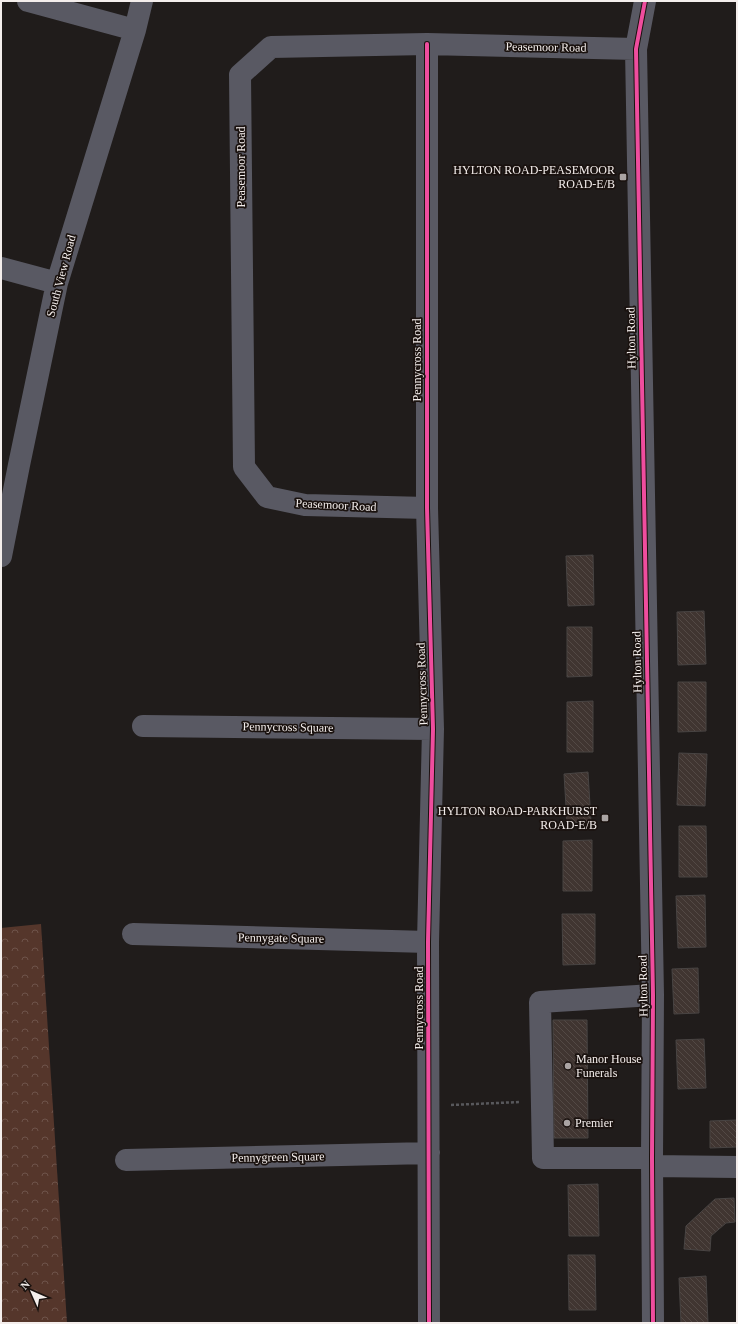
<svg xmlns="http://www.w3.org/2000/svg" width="738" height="1324" viewBox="0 0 738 1324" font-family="Georgia,serif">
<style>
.forest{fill:url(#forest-crowns)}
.building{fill:url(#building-back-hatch);stroke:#484443}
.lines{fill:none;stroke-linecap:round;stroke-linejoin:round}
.path{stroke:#58585c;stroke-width:2.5;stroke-dasharray:3 2;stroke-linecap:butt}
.minor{stroke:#595963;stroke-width:22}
.cycleway-casing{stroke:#1a120f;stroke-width:6}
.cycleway{stroke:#ef4d9e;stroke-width:4}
.poi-dot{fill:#aaa4a3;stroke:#1a120f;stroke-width:1.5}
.labels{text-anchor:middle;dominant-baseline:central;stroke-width:3.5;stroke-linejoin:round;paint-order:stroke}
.street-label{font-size:12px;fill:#f4eeec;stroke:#1a120f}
.poi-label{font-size:12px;fill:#f4eeec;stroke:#1a120f;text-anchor:end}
</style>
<defs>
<pattern id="forest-crowns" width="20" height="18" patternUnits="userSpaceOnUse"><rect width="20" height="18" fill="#55362b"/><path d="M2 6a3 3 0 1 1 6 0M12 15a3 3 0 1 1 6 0" fill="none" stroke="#6e534a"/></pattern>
<pattern id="building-back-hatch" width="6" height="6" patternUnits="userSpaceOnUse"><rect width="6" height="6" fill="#403531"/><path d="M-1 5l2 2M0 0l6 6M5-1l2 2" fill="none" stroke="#534945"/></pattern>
</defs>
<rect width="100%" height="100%" fill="#201c1b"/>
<path class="forest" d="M 41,924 L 67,1323 L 1,1323 L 1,928 Z"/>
<path class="building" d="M 593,555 L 594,605 L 568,606 L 566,556 Z
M 704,611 L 706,664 L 678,665 L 677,612 Z
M 567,627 L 592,627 L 592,676 L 567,677 Z
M 678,682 L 706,682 L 706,731 L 678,732 Z
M 593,701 L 593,752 L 567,752 L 567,702 Z
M 679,753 L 707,754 L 705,806 L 677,805 Z
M 588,772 L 591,822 L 567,823 L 564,774 Z
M 679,826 L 706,826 L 707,877 L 679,877 Z
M 592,840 L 592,891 L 563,891 L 563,841 Z
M 705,895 L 706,947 L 678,948 L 676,896 Z
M 562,914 L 595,914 L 595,964 L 563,965 Z
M 698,968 L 699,1013 L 674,1014 L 672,969 Z
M 553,1020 L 587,1020 L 588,1138 L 554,1138 Z
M 704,1039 L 706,1088 L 678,1089 L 676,1040 Z
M 737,1120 L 737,1147 L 710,1148 L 710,1121 Z
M 598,1184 L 599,1236 L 569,1236 L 568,1185 Z
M 734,1198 L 735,1222 L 726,1223 L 711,1236 L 710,1251 L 684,1249 L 686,1226 L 715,1199 Z
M 568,1255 L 595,1255 L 596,1310 L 569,1310 Z
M 706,1276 L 708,1323 L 681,1323 L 679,1278 Z"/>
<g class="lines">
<path class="path" d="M 451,1105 L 520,1102"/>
<path class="minor" d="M 28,1 L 135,30
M 645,1 L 636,49 L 653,995 L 652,1158 L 653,1323
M 427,44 L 427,508 L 433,729 L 428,942 L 429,1323
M 1,268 L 57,283
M 427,508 L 305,505 L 267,497 L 244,467 L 240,75 L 271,47 L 427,44 L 636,49
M 1,556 L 19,465 L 57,283 L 135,30 L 142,1
M 143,726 L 433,729
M 133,934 L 428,942
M 652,1158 L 543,1158 L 540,1002 L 653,995
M 126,1160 L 429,1153
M 652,1166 L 737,1167"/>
<g class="cycleway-casing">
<path id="cycleway" d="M 645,1 L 636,49 L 653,995 L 652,1158 L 653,1323
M 427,44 L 427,508 L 433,729 L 428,942 L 429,1323"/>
</g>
<use href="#cycleway" class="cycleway"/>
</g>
<g class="poi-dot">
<rect x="619" y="173" width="8" height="8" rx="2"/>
<rect x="601" y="814" width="8" height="8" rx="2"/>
<circle cx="568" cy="1066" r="4"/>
<circle cx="567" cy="1123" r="4"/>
</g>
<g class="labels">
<g class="street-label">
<text transform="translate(546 47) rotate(1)">Peasemoor Road</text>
<text transform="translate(241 167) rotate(-90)">Peasemoor Road</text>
<text transform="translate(61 276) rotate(-75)">South View Road</text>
<text transform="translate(631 338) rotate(-91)">Hylton Road</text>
<text transform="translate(417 360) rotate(-90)">Pennycross Road</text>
<text transform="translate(336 505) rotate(3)">Peasemoor Road</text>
<text transform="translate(637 662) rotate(-91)">Hylton Road</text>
<text transform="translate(422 684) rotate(-92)">Pennycross Road</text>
<text transform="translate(288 727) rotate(1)">Pennycross Square</text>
<text transform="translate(281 938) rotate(1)">Pennygate Square</text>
<text transform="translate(643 986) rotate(-91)">Hylton Road</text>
<text transform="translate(419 1008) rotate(-90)">Pennycross Road</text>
<text transform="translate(278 1157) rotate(-1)">Pennygreen Square</text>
</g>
<g class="poi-label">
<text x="615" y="170">HYLTON ROAD-PEASEMOOR<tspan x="615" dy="14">ROAD-E/B</tspan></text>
<text x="597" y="811">HYLTON ROAD-PARKHURST<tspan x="597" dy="14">ROAD-E/B</tspan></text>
<text x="576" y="1059" text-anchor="start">Manor House<tspan x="576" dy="14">Funerals</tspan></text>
<text x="575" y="1123" text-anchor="start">Premier</text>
</g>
</g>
<rect width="738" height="1324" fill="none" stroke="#f4eeec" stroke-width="4"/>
<g transform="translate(32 1292) rotate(315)" stroke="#1a120f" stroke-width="3" paint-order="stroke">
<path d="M0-3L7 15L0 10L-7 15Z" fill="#f4eeec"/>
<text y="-6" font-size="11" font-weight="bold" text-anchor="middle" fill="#f4eeec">N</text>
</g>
</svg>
